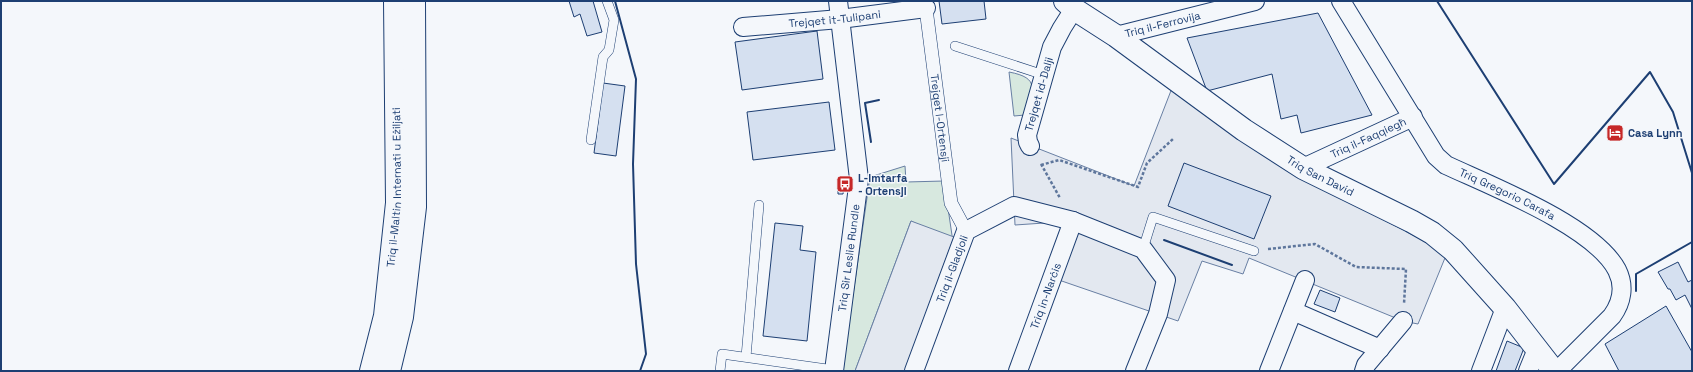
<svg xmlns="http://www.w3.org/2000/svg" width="1693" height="372" viewBox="0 0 1693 372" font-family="'Space Grotesk',sans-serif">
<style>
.green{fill:#d7e8df;stroke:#687fa3}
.parking{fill:#e3e8f0;stroke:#687fa3}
.building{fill:#d5e0f0;stroke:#1d3f73}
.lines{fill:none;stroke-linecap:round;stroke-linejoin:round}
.service-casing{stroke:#1d3f73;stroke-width:10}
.pedestrian-casing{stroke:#1d3f73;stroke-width:14}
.minor-casing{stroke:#1d3f73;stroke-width:20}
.tertiary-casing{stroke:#1d3f73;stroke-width:24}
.trunk-casing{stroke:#1d3f73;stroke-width:24}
.path{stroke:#5e769c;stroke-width:2.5;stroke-dasharray:3 2;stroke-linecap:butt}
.service{stroke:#f4f7fb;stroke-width:9}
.pedestrian{stroke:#f4f7fb;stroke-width:13}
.minor{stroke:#f4f7fb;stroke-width:18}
.tertiary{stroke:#f4f7fb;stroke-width:22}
.trunk{stroke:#f4f7fb;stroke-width:22}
.wall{stroke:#1d3f73;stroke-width:2}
.labels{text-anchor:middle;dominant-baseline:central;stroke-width:3;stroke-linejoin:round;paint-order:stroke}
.street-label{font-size:11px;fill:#1d3f73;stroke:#f4f7fb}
.poi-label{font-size:11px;font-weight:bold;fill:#1d3f73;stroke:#f4f7fb;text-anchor:start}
</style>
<rect width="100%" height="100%" fill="#f4f7fb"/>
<path class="green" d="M 1009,72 C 1041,78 1033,90 1025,115 L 1014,116 Z
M 905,166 L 906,182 L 944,181 L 953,242 L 911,221 L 855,371 L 842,371 L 870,177 Z"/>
<path class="parking" d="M 1172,88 L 1285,168 L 1447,253 L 1418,324 L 1403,321 L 1249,258 L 1243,274 L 1202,261 L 1178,321 L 1053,278 L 1073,221 L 1015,225 L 1011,138 L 1134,186 Z
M 911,221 L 954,237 L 905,371 L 855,371 Z"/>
<path class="building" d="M 569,1 L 593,1 L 602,32 L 587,36 L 580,14 L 574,17 Z
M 939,1 L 984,1 L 986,19 L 942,24 Z
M 1318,13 L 1372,115 L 1301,133 L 1297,115 L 1281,119 L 1272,74 L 1207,91 L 1187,38 Z
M 817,31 L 823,79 L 742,90 L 735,42 Z
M 603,83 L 625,86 L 616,156 L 594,153 Z
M 829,102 L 835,150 L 753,160 L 747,112 Z
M 1184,163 L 1271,196 L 1254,239 L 1168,206 Z
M 838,186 L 844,186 L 843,194 L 838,194 Z
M 775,223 L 803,226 L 800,250 L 816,252 L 807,341 L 763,336 Z
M 1678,262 L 1688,282 L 1692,280 L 1692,309 L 1685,295 L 1676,300 L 1670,289 L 1668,289 L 1658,272 Z
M 1320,290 L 1340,298 L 1335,312 L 1314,304 Z
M 1666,306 L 1692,352 L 1692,371 L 1619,371 L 1605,344 Z
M 1507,341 L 1524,348 L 1515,371 L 1496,371 Z"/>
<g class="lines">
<g class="service-casing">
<path id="service" d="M 955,46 L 1044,75
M 591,140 L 603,57 L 609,50 L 614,20 L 607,1
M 1143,249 L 1153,217 L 1254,251
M 746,357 L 759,205
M 720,371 L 722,354 L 834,370"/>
</g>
<g class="pedestrian-casing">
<g id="pedestrian">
<path id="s1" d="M 925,1 L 951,203 L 966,231"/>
</g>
</g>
<g class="minor-casing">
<g id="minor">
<path id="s2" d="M 1341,1 L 1436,156 L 1446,165 C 1491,186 1594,226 1617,270 C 1625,286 1622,302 1612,316 L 1557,371"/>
<path id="s3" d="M 743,27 L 840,19 L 926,8"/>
<path id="s4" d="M 1116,36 L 1255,1"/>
<path id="s5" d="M 1030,146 L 1028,142 L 1027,135 L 1052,47 L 1062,28 L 1074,9"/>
<path id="s6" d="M 1303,168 L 1413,117"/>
<path d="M 1293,311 L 1380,349"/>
<path id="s7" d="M 834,371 L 859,179 L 838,1"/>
<path id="s8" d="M 914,371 L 966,231 L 1014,206 L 1073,221 L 1143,249 L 1166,280 L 1158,314 L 1135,371"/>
<path id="s9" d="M 1018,371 L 1073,221"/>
<path d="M 1269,371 L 1305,280"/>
<path d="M 1364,371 L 1366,365 L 1403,321"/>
<path d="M 1481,371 L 1505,308"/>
<path d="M 1528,371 L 1537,349"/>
</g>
</g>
<g class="tertiary-casing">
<g id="tertiary">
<path id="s10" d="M 1065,1 L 1074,9 L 1116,36 L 1244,130 L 1303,168 L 1411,221 L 1432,233 L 1453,250 L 1505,308 L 1554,371"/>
</g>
</g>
<g class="trunk-casing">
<g id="trunk">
<path id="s11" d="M 371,371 L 385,316 L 397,203 L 395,1"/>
<path d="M 389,371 L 402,317 L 415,207 L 414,1"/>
</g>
</g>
<path class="path" d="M 1041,164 L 1060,198
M 1041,165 L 1059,160 L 1138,187 L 1147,163 L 1173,139
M 1268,249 L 1315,244 L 1356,267 L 1406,269 L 1404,304"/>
<use href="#service" class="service"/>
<use href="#pedestrian" class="pedestrian"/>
<use href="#minor" class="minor"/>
<use href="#tertiary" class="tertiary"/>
<use href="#trunk" class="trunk"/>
<path class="wall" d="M 615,1 L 636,79 L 633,164 L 636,264 L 646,354 L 640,371
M 1437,1 L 1554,184 L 1650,72 L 1673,112 L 1692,173
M 871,142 L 865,103 L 879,100
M 1164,240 L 1232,265
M 1636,291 L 1636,274 L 1692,242"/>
</g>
<defs>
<g id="hotel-square" transform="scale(0.9)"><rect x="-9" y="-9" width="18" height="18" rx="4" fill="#c62828" stroke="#f4f7fb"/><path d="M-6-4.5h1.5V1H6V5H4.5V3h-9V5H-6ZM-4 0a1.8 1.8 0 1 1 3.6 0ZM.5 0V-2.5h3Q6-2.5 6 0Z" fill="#fff"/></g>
<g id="bus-square" transform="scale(0.9)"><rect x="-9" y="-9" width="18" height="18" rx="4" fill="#c62828" stroke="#f4f7fb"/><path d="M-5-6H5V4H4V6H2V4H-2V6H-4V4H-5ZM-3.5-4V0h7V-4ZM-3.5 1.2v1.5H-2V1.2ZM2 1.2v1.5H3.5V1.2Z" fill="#fff"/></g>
</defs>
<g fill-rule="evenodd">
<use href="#hotel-square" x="1615" y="133"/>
<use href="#bus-square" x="845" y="184"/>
</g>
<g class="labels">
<g class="street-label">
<text stroke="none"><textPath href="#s3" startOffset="92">Trejqet it-Tulipani</textPath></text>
<text stroke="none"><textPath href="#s4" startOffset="48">Triq il-Ferrovija</textPath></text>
<text stroke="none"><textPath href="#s5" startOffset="54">Trejqet id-Dalji</textPath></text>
<text stroke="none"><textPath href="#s1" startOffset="118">Trejqet l-Ortensji</textPath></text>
<text stroke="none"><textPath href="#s6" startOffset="72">Triq il-Faqqiegħ</textPath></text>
<text stroke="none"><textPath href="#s10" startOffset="310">Triq San David</textPath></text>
<text stroke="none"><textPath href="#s11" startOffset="186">Triq il-Maltin Internati u Eżiljati</textPath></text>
<text stroke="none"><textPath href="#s2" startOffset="263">Triq Gregorio Carafa</textPath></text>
<text stroke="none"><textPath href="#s7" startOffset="114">Triq Sir Leslie Rundle</textPath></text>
<text stroke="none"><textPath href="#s8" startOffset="109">Triq il-Gladjoli</textPath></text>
<text stroke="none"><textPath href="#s9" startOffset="80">Triq in-Narċis</textPath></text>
</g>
<g class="poi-label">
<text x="1628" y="133">Casa Lynn</text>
<text x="858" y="178">L-Imtarfa<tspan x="858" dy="13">- Ortensji</tspan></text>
</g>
</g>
<rect width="1693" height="372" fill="none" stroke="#1d3f73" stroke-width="4"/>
</svg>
